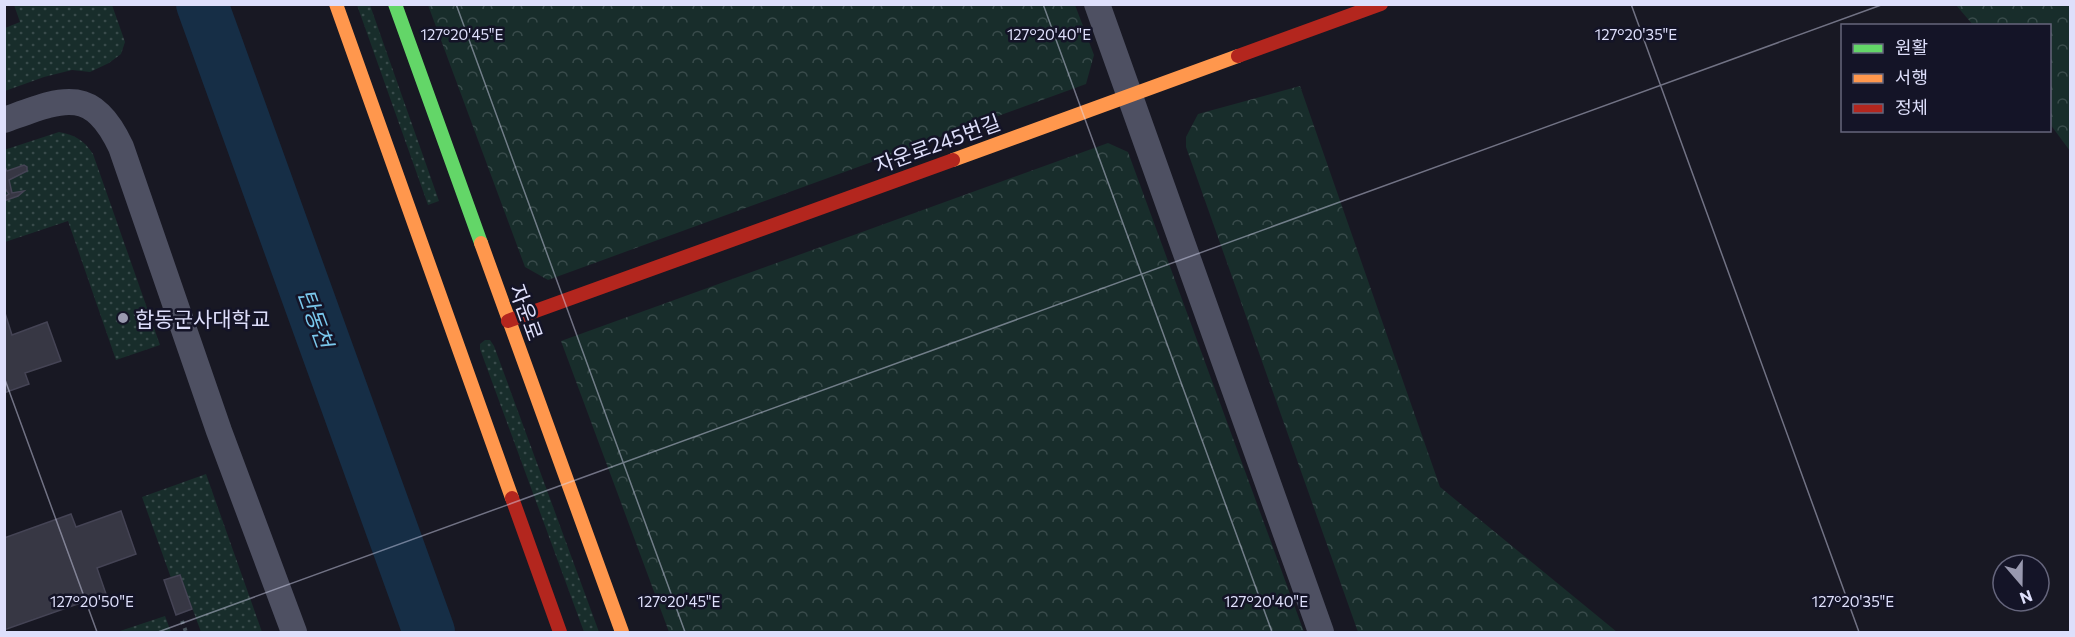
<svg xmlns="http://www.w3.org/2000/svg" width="2075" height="637" viewBox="0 0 2075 637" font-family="Commissioner,'Noto Sans KR',sans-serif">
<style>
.green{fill:url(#green-dots)}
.forest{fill:url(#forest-crowns)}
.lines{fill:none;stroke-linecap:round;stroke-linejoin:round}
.river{stroke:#162e46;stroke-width:52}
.building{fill:#373744;stroke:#454455;stroke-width:1.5}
.path{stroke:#48545c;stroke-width:4;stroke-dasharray:3 4.5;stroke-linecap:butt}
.street{stroke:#4e5062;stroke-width:26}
.fast{stroke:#63d668;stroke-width:14}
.slow{stroke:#ff974d;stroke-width:14}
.jam{stroke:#b3261e;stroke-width:14}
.ticks{fill:none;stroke:#dedffb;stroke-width:1.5;stroke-opacity:0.45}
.poi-dot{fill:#9999af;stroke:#141427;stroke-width:2}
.labels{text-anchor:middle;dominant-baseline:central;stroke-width:5;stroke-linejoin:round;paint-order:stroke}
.street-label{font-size:21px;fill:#dedffb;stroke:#141427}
.poi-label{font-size:21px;fill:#dedffb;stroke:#141427;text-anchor:start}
.water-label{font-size:22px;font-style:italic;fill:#7ac8ed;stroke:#141427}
.ticks-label{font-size:15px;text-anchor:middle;fill:#dedffb;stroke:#141427;stroke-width:5;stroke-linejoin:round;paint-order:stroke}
</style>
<defs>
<pattern id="green-dots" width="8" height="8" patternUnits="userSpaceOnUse" patternTransform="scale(1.5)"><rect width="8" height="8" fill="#182d2b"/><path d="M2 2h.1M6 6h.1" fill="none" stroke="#394b4b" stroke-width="1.8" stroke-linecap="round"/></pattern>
<pattern id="forest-crowns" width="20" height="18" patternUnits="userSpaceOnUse" patternTransform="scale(1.5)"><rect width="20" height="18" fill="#182d2b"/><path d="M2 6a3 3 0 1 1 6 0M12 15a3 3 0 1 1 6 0" fill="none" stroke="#394b4b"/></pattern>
</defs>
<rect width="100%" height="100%" fill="#181823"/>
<path class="green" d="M 14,5 L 112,5 L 125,42 L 121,54 L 109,63 L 90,72 L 72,70 L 44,77 L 5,91 L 5,28 L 20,22 Z
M 357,5 L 370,5 L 439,201 L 428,205 Z
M 59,132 C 75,135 84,140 93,154 L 160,345 L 116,360 L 68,221 L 5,242 L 4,150 Z
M 485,340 L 490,340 L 494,346 L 599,632 L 584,632 L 480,349 L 480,344 Z
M 206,474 L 262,632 L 201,632 L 180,575 L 171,578 L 142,497 Z
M 165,616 L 171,632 L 117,632 Z"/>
<path class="forest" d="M 428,5 L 1075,5 L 1094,55 L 1086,84 L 548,280 L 525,267 Z
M 1956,5 L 2070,5 L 2070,151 L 2050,124 L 2050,26 L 1973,25 Z
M 1300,86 L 1440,487 L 1617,632 L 1358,632 L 1186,147 L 1186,137 L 1198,114 Z
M 1108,143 L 1128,152 L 1304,632 L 669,632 L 561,341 Z"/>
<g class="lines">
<path class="river" d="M 202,4 L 429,632"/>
</g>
<path class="building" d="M 4,165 L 7,171 L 24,165 L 27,167 L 27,171 L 9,180 L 12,193 L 24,191 L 18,196 L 4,201 L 4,197 L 9,194 L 4,187 Z
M 5,313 L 12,335 L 47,322 L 61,361 L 25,373 L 29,384 L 4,393 Z
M 121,511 L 136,554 L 97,568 L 106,594 L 4,630 L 4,538 L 71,514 L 76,527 Z
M 180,575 L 192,609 L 176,615 L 164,580 Z"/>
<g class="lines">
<path class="path" d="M 182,621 L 186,632"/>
<path class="street" d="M 1097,4 L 1321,632
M 4,120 C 60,100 91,83 121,147 L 219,431 L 294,632"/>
<path class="fast" d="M 395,4 L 481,243"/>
<path class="slow" d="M 336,4 L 512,498
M 953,160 L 1238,56
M 481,243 L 622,632"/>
<path class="jam" d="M 1238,56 L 1381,4
M 508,321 L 953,160
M 512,498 L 560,632"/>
</g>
<path class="ticks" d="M 456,4 L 685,632M 1043,4 L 1272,632M 1631,4 L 1859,632M 4,377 L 97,632M 158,632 L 1884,4"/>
<circle class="poi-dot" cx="123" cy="318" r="6"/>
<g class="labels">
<g class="street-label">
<text transform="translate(937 143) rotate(-20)">자운로245번길</text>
<text transform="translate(527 312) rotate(70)">자운로</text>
</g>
<g class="poi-label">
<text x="135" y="318">합동군사대학교</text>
</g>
<g class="water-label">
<text transform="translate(316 318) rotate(70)">탄동천</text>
</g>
</g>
<g class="ticks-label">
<text x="462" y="40">127°20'45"E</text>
<text x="1049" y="40">127°20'40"E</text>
<text x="1636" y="40">127°20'35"E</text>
<text x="679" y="607">127°20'45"E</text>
<text x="1266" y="607">127°20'40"E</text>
<text x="1853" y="607">127°20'35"E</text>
<text x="92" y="607">127°20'50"E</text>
</g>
<rect width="2075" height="637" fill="none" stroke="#dedffb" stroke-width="12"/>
<rect x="1841" y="24" width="210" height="108" fill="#141427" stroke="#65657c" stroke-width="1.5"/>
<rect x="1853" y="44" width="30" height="9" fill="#63d668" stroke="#65657c" stroke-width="1.5"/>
<text x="1895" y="54" font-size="18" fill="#dedffb">원활</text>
<rect x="1853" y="74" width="30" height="9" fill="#ff974d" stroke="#65657c" stroke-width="1.5"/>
<text x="1895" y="84" font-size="18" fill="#dedffb">서행</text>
<rect x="1853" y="104" width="30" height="9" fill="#b3261e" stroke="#65657c" stroke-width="1.5"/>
<text x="1895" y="114" font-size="18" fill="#dedffb">정체</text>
<g transform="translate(2021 583) rotate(160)"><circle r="28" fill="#141427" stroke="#65657c" stroke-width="1.5"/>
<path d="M0-4.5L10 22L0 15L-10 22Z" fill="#9999af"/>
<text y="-9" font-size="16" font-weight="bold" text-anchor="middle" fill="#dedffb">N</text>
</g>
</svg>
